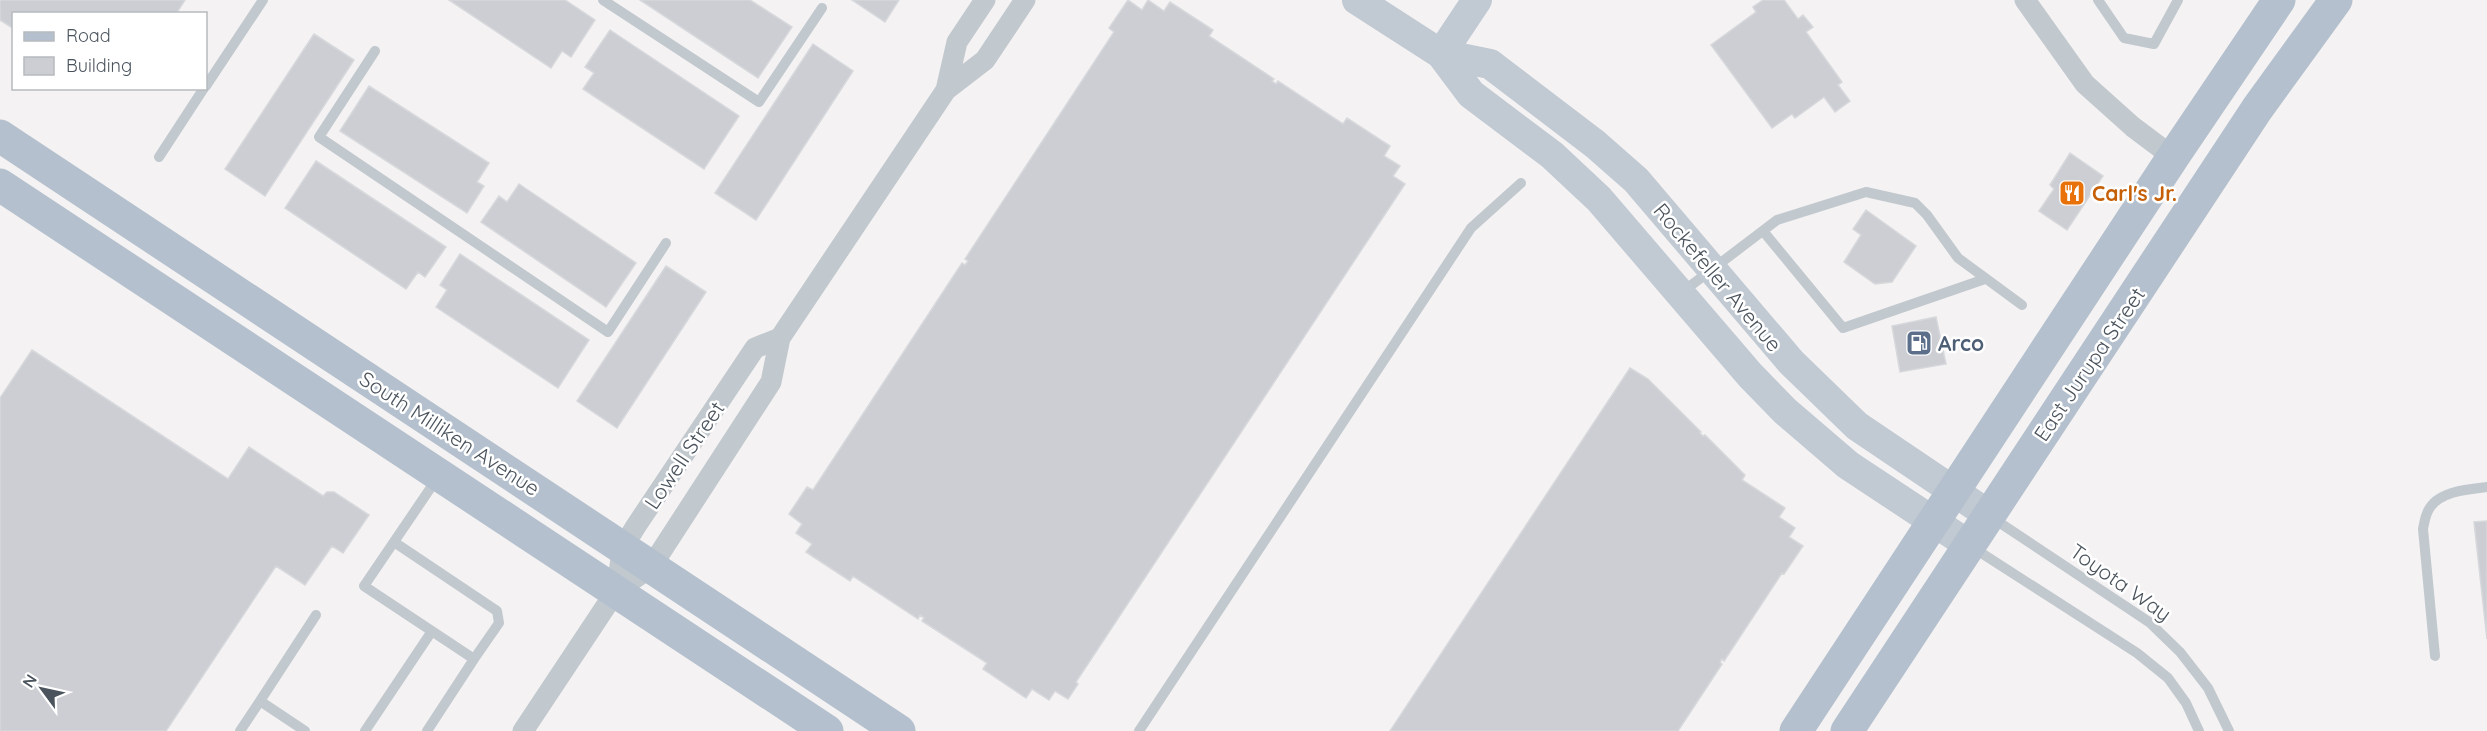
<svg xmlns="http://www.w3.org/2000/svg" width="2487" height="731" viewBox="0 0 2487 731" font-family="Quicksand,sans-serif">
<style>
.building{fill:#ccced3;stroke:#d6d8dc;stroke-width:1.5}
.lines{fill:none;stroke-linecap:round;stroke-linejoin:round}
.lane{stroke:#c1c8ce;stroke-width:10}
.street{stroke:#c1c8ce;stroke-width:21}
.secondary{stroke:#c1c9d3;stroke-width:30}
.primary{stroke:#b4c0cd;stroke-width:33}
.labels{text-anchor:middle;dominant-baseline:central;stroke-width:5;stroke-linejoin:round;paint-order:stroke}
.food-label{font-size:21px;font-weight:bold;fill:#c56008;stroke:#fff;text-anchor:start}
.street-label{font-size:21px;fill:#4b545d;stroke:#fff}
.service-label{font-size:21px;font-weight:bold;fill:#4e5e75;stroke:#fff;text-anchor:start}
</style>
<rect width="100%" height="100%" fill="#f4f2f2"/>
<path class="building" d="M 0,0 L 185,0 L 176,14 L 14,14 L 14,29 L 0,20 Z
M 449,0 L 565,0 L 595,20 L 571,57 L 562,51 L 551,68 Z
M 640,0 L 750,0 L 792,27 L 758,78 Z
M 852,0 L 899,0 L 885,22 Z
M 1128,0 L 1142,10 L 1148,0 L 1164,11 L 1170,2 L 1213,30 L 1209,36 L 1274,79 L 1272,81 L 1276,84 L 1278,81 L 1343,124 L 1347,118 L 1390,146 L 1384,156 L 1400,166 L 1393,176 L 1405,184 L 1076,682 L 1078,684 L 1068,699 L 1055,691 L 1049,700 L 1032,689 L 1026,698 L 983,669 L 987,663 L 922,621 L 924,618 L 920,615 L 918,619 L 853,576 L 850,581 L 806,552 L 812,544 L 796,533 L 802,524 L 789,514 L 807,487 L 813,490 L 962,263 L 965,265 L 968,261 L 965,259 L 1114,32 L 1109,28 Z
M 1763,0 L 1784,0 L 1798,19 L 1803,15 L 1813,27 L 1806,32 L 1842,82 L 1838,85 L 1850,101 L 1835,112 L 1824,97 L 1795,118 L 1792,114 L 1772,128 L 1711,45 L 1756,12 L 1753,7 Z
M 610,30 L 739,116 L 704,169 L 583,89 L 594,73 L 585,67 Z
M 314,34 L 354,60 L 265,196 L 225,169 Z
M 813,44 L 853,71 L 756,220 L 715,193 Z
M 369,86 L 489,163 L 477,182 L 484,186 L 467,213 L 340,131 Z
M 2070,153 L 2103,176 L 2067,230 L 2039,211 L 2054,189 L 2050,185 Z
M 316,161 L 446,247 L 425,277 L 418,272 L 406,289 L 285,208 Z
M 519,184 L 636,263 L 606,307 L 481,222 L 499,196 L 507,202 Z
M 1866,210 L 1916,246 L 1892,282 L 1875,284 L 1844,262 L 1861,235 L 1853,229 Z
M 460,254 L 589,340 L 558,388 L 436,307 L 447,290 L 440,285 Z
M 666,266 L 706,292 L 617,428 L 577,401 Z
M 1936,317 L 1946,364 L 1900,372 L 1892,326 Z
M 32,350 L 228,479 L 249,447 L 323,496 L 327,492 L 334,492 L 369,515 L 343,553 L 332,546 L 305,585 L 276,566 L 166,731 L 0,731 L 0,398 Z
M 1630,368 L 1648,379 L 1701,432 L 1700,433 L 1703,436 L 1705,435 L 1745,475 L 1742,480 L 1785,508 L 1779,517 L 1795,528 L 1789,537 L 1803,546 L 1784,574 L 1782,573 L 1724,661 L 1722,659 L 1720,662 L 1722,664 L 1678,731 L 1390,731 Z
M 2487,521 L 2487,639 L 2474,522 Z"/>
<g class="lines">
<path class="lane" d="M 603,0 L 759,102 L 822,8
M 2098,0 L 2124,38 L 2154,44 L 2178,0
M 375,51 L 319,137 L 608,332 L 666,243
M 206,86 L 263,0
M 159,157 L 204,88
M 1763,231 L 1843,328 L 1985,279
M 1681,293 L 1777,220 L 1866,192 L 1915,203 L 1927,215 L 1958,258 L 2022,305
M 1991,517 L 2149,622 L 2180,652 L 2208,688 L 2229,731
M 394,542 L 497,611 L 499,623 L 474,659
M 1972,547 L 2137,653 L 2168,678 L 2186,703 L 2199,731
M 2435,656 L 2423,529 C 2424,524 2425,517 2428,511 C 2437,491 2469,489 2487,487
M 260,701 L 316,615
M 240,731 L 260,701 L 305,731
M 365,731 L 432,631
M 427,731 L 474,659 L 364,586 L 438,477
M 1139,731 L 1471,228 L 1521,183"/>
<path class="street" d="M 2025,0 L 2085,84 L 2133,127 L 2173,157
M 946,90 L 957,42 L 985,0
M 616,591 L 623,547 L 636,526 L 755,348 L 780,338
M 523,731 L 616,591 L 651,567 L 771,382 L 780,338 L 946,90 L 985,60 L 1025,0"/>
<path class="secondary" d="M 1357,0 L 1441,54 L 1490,64 L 1595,144 L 1636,180 L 1791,362 L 1857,426 L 1989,515
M 1441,54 L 1471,94 L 1552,155 L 1599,199 L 1750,375 L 1785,411 L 1848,465 L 1969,545
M 1441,54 L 1477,0"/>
<path class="primary" d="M 0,136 L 899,731
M 0,185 L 827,731
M 1796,731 L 2173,157 L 2279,0
M 1847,731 L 2257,109 L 2336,0"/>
</g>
<defs>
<g id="restaurant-square" transform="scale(1.35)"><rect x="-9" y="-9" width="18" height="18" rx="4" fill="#e8710a" stroke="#fff"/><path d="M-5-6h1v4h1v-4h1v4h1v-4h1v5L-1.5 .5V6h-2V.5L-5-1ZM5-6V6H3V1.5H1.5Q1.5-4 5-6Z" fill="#fff"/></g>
<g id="fuel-square" transform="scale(1.35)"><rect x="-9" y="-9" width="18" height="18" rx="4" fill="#5c6f8a" stroke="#fff"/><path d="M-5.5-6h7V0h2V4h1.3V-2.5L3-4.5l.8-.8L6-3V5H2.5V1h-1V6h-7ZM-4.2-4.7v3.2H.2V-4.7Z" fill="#fff"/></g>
</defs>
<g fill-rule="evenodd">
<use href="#restaurant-square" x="2072" y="193"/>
<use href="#fuel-square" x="1919" y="343"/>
</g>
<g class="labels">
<g class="food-label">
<text x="2092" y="193">Carl's Jr.</text>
</g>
<g class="street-label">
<text transform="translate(1718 277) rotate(50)">Rockefeller Avenue</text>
<text transform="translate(2089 364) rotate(-56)">East Jurupa Street</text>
<text transform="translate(450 433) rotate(33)">South Milliken Avenue</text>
<text transform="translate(684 455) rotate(-56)">Lowell Street</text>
<text transform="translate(2121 582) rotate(35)">Toyota Way</text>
</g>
<g class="service-label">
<text x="1938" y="343">Arco</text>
</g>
</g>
<rect x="12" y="12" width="195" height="78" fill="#ffffff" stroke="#b7bbbe" stroke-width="1.5"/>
<rect x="24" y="32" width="30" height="9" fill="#b4c0cd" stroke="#b7bbbe" stroke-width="1.5"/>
<text x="66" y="42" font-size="18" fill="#4b545d">Road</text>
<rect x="24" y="57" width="30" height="18" fill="#ccced3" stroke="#b7bbbe" stroke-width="1.5"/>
<text x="66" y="72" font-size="18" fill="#4b545d">Building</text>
<g transform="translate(42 689) rotate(303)" stroke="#ffffff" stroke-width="4.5" paint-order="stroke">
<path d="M0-4.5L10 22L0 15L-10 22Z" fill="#4b545d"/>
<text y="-9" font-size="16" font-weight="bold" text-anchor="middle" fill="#4b545d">N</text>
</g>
</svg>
